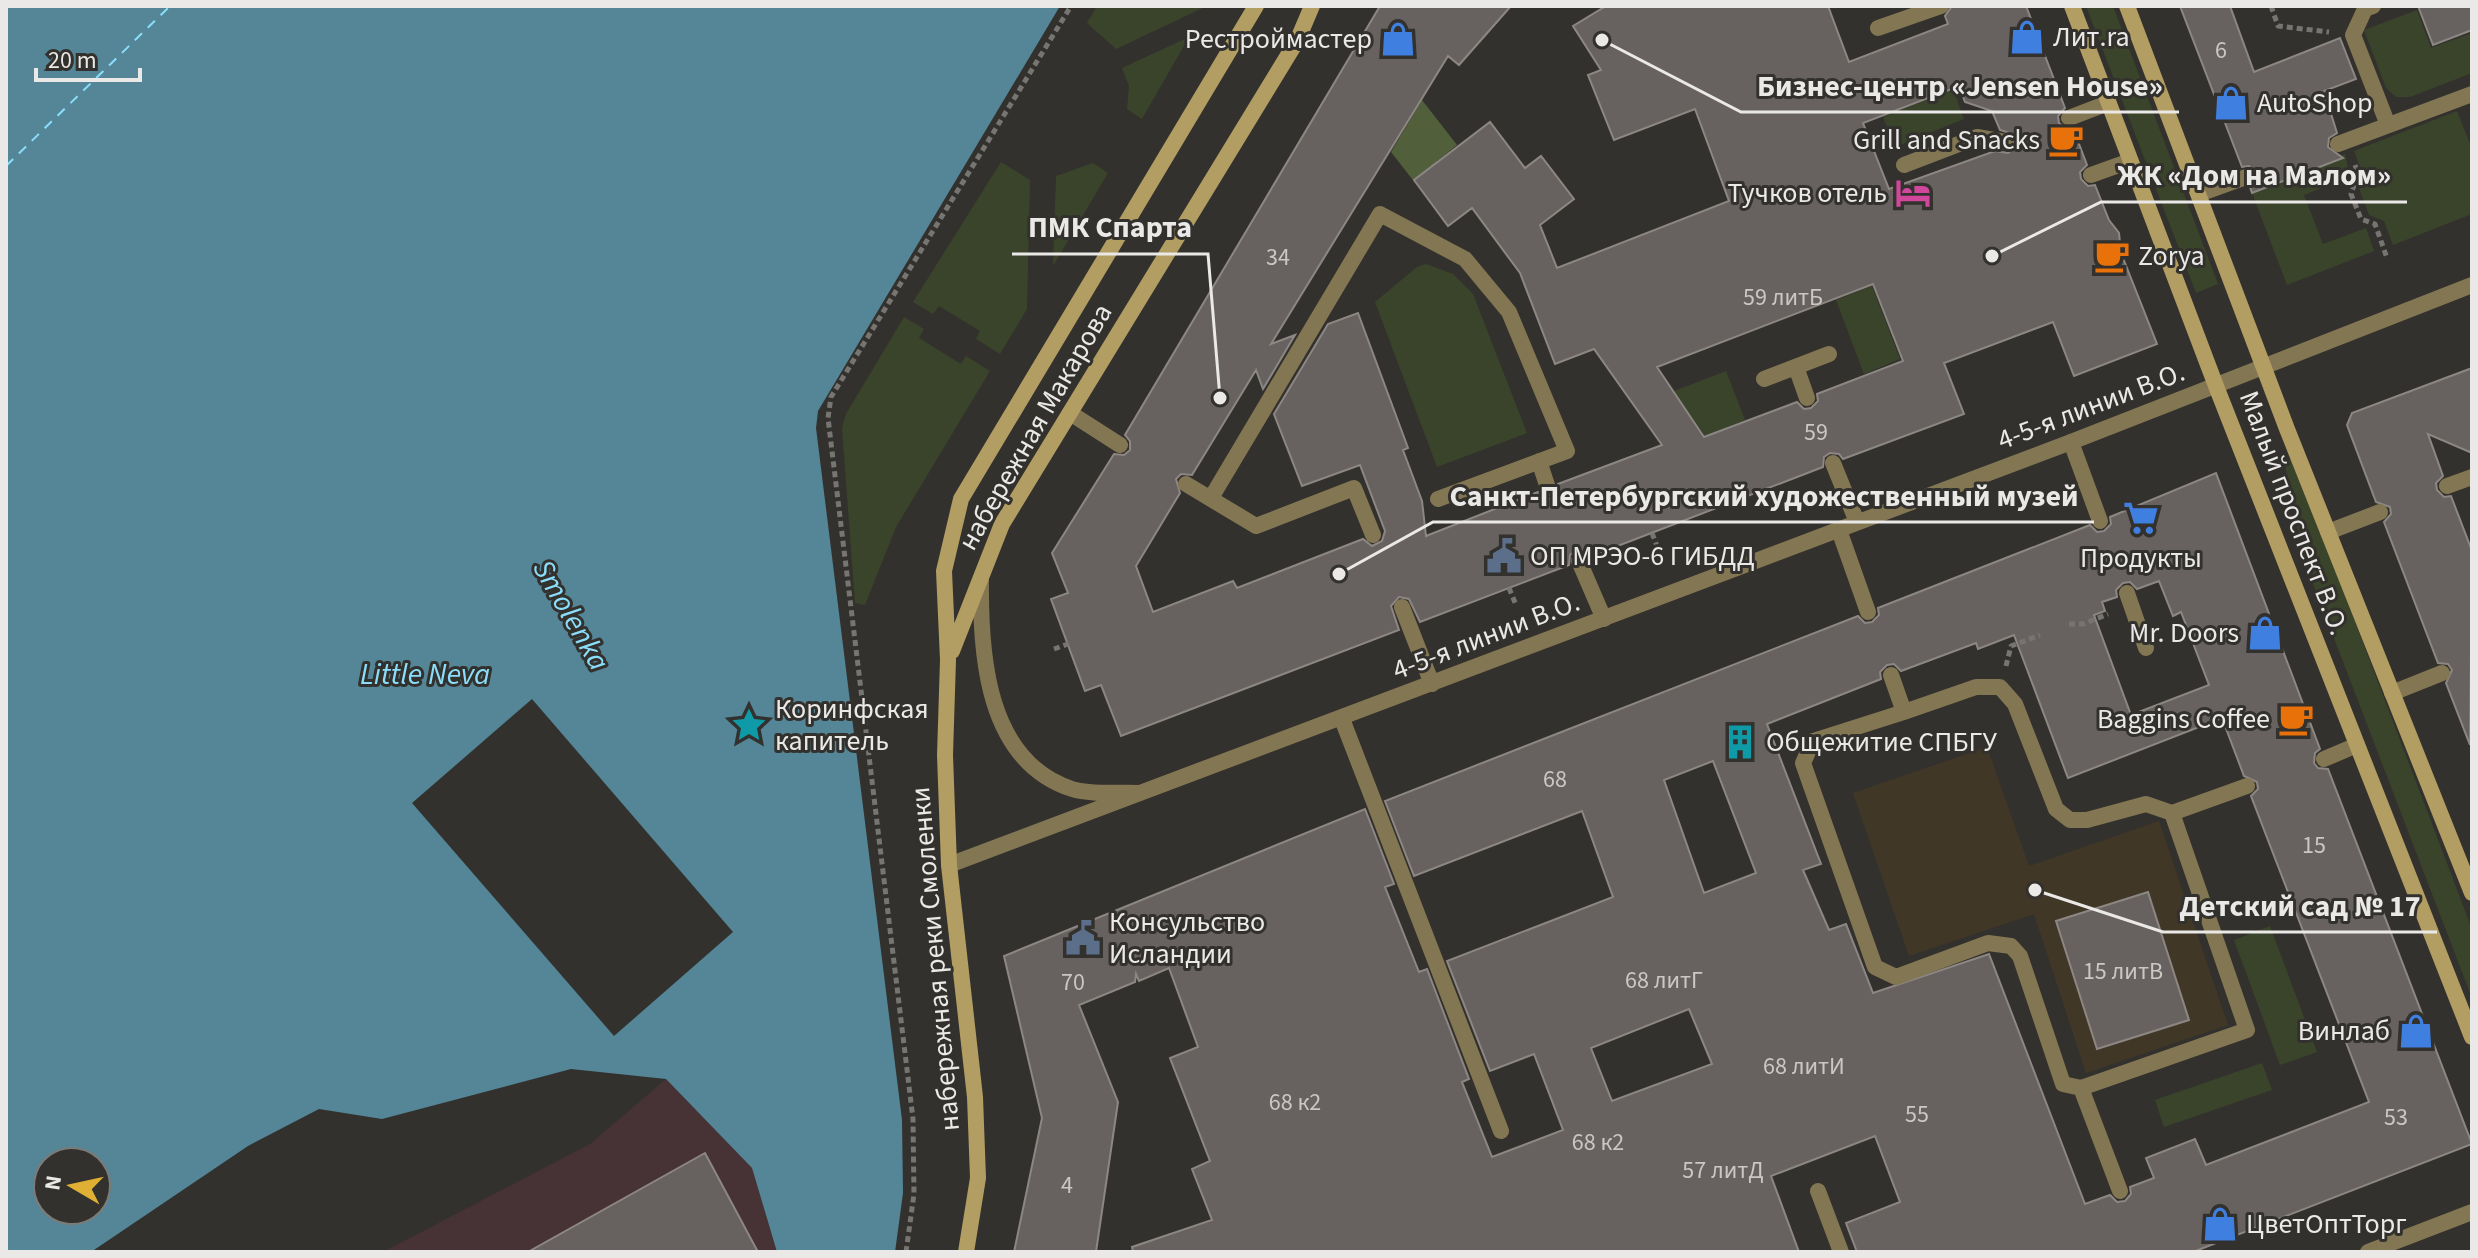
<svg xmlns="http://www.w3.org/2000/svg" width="2478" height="1258" viewBox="0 0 2478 1258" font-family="'Source Sans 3',sans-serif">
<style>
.commercial{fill:#473235}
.education{fill:#413727}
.green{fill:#3a442a}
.forest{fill:#51603b}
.water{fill:#548698;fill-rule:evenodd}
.pier{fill:#33312d}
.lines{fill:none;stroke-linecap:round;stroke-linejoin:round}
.ferry{stroke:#8adefa;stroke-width:2;stroke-dasharray:10 8;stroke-linecap:butt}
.building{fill:#67625f;stroke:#8d8784;stroke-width:2;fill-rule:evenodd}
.path{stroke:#777572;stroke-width:5;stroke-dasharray:6 4;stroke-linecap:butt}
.lane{stroke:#837652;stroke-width:16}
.street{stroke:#837652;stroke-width:16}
.secondary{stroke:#b29d62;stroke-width:16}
.labels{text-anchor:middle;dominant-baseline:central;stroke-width:6;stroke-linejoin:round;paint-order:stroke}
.number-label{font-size:24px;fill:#cac7c5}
.poi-label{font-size:28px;fill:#ebe9e7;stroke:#33312d;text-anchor:start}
.street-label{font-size:28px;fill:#ebe9e7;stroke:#33312d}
.water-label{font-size:30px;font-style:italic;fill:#8adefa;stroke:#33312d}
.leader{fill:none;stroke:#ebe9e7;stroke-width:3}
.callout-dot{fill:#ebe9e7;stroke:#33312d;stroke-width:3}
.callout-label{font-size:30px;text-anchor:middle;font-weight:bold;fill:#ebe9e7;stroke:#33312d;stroke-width:6;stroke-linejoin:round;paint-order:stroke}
</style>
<rect width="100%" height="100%" fill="#33312d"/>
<path class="commercial" d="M 666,1079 L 752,1168 L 777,1252 L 383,1252 L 590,1144 Z"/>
<path class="education" d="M 1987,747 L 2029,866 L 2159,821 L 2228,1025 L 2086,1073 L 2034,914 L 1909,956 L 1853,793 Z"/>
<path class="green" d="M 1097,6 L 1207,6 L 1116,49 L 1087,23 Z
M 2086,6 L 2113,6 L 2218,284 L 2196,293 Z
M 2417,10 L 2431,48 L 2472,33 L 2472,73 L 2410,97 L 2396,97 L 2386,88 L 2364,30 Z
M 1189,37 L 1142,119 L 1127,109 L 1129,86 L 1122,68 Z
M 1953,89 L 1964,119 L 1895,147 L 1883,117 Z
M 2457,111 L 2472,149 L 2472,214 L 2393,245 L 2384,221 L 2369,215 L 2358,186 L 2362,172 L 2354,151 Z
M 2345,154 L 2350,177 L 2304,195 L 2323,244 L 2366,228 L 2374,251 L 2287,285 L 2252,193 Z
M 1001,162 L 1030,180 L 1027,309 L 1000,354 L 976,339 L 980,331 L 939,306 L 933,314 L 913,302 Z
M 1093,163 L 1108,173 L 1053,266 L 1056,176 Z
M 1426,264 L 1453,274 L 1473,294 L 1527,433 L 1437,467 L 1375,302 L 1417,267 Z
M 1872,286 L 1900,359 L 1864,374 L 1836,300 Z
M 904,317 L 924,329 L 919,338 L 961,364 L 966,356 L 990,371 L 896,527 L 865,605 L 855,603 L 842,428 L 846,414 Z
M 1726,371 L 1745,420 L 1705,436 L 1674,391 Z
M 2293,459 L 2472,929 L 2472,998 L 2304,560 L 2285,465 L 2287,460 Z
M 2270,926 L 2317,1052 L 2280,1065 L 2234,940 Z
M 2262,1063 L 2272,1090 L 2164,1127 L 2155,1100 Z"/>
<path class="forest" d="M 1422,100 L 1457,145 L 1436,162 L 1439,167 L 1416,184 L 1391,152 Z"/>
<path class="water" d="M 6,6 L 1060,6 L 818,411 L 816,428 L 902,1120 L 903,1193 L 895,1252 L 777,1252 L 752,1168 L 666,1079 L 571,1069 L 382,1119 L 319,1109 L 248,1146 L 91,1252 L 6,1252 ZM 48,1162 L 96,1162 L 96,1210 L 48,1210 Z"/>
<path class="pier" d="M 532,699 L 733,932 L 614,1036 L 412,803 Z"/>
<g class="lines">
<path class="ferry" d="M 6,166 L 170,6"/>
</g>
<path class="building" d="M 1380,6 L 1511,6 L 1459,65 L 1448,56 L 1271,344 L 1295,335 L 1263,389 L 1256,370 L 1192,475 L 1181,474 L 1176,479 L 1180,493 L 1136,566 L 1153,612 L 1233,581 L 1237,588 L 1363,539 L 1372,546 L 1382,541 L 1385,531 L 1360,465 L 1302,486 L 1274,414 L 1328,324 L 1358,313 L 1408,448 L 1403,450 L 1422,501 L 1426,536 L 1538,492 L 1545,499 L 1552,498 L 1559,491 L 1558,484 L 1662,445 L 1594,349 L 1555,364 L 1520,273 L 1472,208 L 1448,226 L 1414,180 L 1490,122 L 1525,168 L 1541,156 L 1574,199 L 1540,225 L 1557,268 L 1729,201 L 1695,109 L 1614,140 L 1588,75 L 1601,70 L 1573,26 L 1606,6 L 1828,6 L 1849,62 L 1948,24 L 1945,16 L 1952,6 L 2026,6 L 2065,108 L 2058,116 L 2059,123 L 2067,129 L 2073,128 L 2087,165 L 2080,172 L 2081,179 L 2088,186 L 2095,185 L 2109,220 L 2119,233 L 2121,253 L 2157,344 L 2074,376 L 2053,322 L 1944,363 L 1964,414 L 1843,459 L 1839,454 L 1830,453 L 1824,457 L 1823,467 L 1589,557 L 1585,552 L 1575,551 L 1570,555 L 1569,565 L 1420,622 L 1409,599 L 1399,597 L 1391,606 L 1399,630 L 1121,736 L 1101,685 L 1085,691 L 1051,599 L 1068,593 L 1052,553 L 1114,454 L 1124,455 L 1130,450 L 1130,441 L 1125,435 ZM 1959,86 L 1965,102 L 1992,111 L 2000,130 L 2013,134 L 2014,148 L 2008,153 L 1995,151 L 1889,189 L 1863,123 ZM 1873,284 L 1903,361 L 1817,394 L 1818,401 L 1811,408 L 1804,409 L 1797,402 L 1704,437 L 1657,367 Z
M 2180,6 L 2230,6 L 2254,72 L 2340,38 L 2356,79 L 2324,91 L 2337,133 L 2329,138 L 2328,147 L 2343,158 L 2252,193 L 2250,187 L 2257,180 L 2256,173 L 2249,166 L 2242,167 Z
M 2418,6 L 2472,6 L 2472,30 L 2433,45 Z
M 2472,368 L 2472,453 L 2428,434 L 2443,476 L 2436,483 L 2437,490 L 2444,497 L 2451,496 L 2472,551 L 2470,745 L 2446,683 L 2452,670 L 2448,664 L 2438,663 L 2384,522 L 2391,514 L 2390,507 L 2376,502 L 2347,425 L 2352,413 Z
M 2216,473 L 2320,749 L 2315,753 L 2314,763 L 2318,768 L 2328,769 L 2472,1144 L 2193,1252 L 1857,1252 L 1846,1223 L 1900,1202 L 1875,1136 L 1771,1176 L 1799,1252 L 1133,1252 L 1132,1247 L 1212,1220 L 1192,1169 L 1210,1161 L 1170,1058 L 1198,1047 L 1169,968 L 1139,981 L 1136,974 L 1135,982 L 1079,1005 L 1118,1102 L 1096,1252 L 1014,1252 L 1042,1118 L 1004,956 L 1365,809 L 1394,884 L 1385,887 L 1419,972 L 1427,969 L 1469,1079 L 1462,1082 L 1492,1157 L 1563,1130 L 1534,1054 L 1490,1071 L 1447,961 L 1613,897 L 1582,811 L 1414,876 L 1385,801 L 1858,616 L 1865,623 L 1872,622 L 1879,615 L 1878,608 L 2090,525 L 2097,532 L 2104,531 L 2111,524 L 2110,517 ZM 2159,581 L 2173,616 L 2181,612 L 2209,685 L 2131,715 L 2094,615 L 2105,611 L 2102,602 L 2117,597 L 2116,590 L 2123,583 L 2130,582 L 2137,589 ZM 2014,635 L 2068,778 L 2222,718 L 2244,776 L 2257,782 L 2258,789 L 2251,796 L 2369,1102 L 2206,1165 L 2195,1139 L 2146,1158 L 2154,1178 L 2130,1187 L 2131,1194 L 2125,1201 L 2117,1202 L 2110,1195 L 2085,1204 L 1989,954 L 1873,993 L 1846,924 L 1829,930 L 1803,870 L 1821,864 L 1767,724 L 1881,679 L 1880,672 L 1887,665 L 1894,664 L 1901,671 L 1976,643 L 1978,649 ZM 1713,761 L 1756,873 L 1704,893 L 1664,780 ZM 1689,1009 L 1712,1064 L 1612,1101 L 1591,1048 Z
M 2148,892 L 2189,1020 L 2097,1049 L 2056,921 Z
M 705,1153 L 758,1252 L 528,1252 Z"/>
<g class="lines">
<path class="path" d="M 2271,6 L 2278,26 L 2329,32
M 2355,165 L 2358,174 L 2351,194 L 2361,219 L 2375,224 L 2387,258
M 1652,533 L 1658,549
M 1509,588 L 1516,605
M 2069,624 L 2083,624 L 2108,614
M 1054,649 L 1068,644
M 2006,666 L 2011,646 L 2040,635
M 906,1252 L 914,1194 L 913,1119 L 828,418 L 831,397 L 1071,6"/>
<path class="lane" d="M 2373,6 L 2365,9 L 2353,35 L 2388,125
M 1878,28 L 1941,6
M 2069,118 L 2108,103
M 2338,144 L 2472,94
M 1904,165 L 1977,137 L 2005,142
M 2091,175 L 2130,161
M 2199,194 L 2246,177
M 1796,367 L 1807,398
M 1764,379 L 1829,354
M 1070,413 L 1120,445
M 2071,442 L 2100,521
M 1539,461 L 1548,488
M 1833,463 L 1857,522
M 1186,484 L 1256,526 L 1354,488 L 1373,535
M 2447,486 L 2472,477
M 1211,498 L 1380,214 L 1465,259 L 1509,312 L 1567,451 L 1438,499
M 1839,530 L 1868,612
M 2328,532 L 2380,512
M 1579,561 L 1604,619
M 2127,593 L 2146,648
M 1402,607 L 1432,684
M 1891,675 L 1904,712 L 1976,687 L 2000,687 L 2015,704 L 2056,809 L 2070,820 L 2087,820 L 2146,804 L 2172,813 L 2247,1030 L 2081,1088 L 2063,1084 L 2020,956 L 2011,946 L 1988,943 L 1896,977 L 1875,967 L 1803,763 L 1813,741 L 1904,712
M 2392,693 L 2442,673
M 1342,719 L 1501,1131
M 2324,759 L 2357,745
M 2172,813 L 2247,786
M 2081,1088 L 2120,1191
M 1818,1191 L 1841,1252"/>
<path class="street" d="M 981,579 C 980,654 986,761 1072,789 C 1091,795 1118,792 1139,793
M 949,865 L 2071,442 L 2472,285
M 2368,1252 L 2472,1212"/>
<path class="secondary" d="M 2072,6 L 2216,386 L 2472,1037
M 2127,6 L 2287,429 L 2472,893
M 952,651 L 1002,524 L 1298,39 L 1312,6
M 966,1252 L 978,1178 L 975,1097 L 949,865 L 945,755 L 948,660 L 944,571 L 961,499 L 1256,6"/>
</g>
<defs>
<g id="shop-bare" transform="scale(2.76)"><path d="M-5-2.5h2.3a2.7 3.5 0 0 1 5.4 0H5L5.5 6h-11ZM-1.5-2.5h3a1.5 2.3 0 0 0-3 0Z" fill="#3f7fe0" stroke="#33312d" stroke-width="2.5" paint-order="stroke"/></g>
<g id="cafe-bare" transform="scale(2.76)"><path d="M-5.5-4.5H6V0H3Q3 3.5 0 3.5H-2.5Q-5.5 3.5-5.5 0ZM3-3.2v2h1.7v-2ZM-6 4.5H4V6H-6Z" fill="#e8710a" stroke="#33312d" stroke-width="2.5" paint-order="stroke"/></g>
<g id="hotel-bare" transform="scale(2.76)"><path d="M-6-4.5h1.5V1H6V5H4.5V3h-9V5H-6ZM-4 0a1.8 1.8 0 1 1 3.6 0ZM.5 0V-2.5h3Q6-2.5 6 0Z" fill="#d1479c" stroke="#33312d" stroke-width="2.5" paint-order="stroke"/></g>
<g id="supermarket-bare" transform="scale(2.76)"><path d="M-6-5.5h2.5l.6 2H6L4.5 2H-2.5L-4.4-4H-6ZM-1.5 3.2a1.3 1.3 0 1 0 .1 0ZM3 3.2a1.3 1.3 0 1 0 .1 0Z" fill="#3f7fe0" stroke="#33312d" stroke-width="2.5" paint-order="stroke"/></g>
<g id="civic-bare" transform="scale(2.76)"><path d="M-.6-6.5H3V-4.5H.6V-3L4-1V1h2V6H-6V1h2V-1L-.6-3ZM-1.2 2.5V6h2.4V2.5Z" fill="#5c6f8a" stroke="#33312d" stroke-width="2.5" paint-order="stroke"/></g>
<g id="sight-bare" transform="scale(2.76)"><path d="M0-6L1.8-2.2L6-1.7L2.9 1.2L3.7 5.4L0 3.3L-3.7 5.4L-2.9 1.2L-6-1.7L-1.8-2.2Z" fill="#0f9aa8" stroke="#33312d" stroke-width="2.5" paint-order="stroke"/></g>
<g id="building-bare" transform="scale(2.76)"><path d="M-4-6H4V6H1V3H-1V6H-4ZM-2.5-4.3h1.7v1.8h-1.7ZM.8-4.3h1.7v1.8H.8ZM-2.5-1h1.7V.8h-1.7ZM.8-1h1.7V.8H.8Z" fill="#0f9aa8" stroke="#33312d" stroke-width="2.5" paint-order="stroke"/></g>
</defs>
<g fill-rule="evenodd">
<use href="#shop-bare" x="2027" y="37"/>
<use href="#shop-bare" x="1398" y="39"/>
<use href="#shop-bare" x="2231" y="103"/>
<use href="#cafe-bare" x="2066" y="140"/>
<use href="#hotel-bare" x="1913" y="193"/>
<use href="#cafe-bare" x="2112" y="256"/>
<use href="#supermarket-bare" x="2141" y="518"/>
<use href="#civic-bare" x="1504" y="556"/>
<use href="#shop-bare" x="2265" y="633"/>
<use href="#cafe-bare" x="2296" y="719"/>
<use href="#sight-bare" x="749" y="725"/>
<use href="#building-bare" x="1740" y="742"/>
<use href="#civic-bare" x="1083" y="938"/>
<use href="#shop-bare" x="2416" y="1031"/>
<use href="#shop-bare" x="2220" y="1224"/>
</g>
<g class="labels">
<g class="number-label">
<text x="2221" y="50">6</text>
<text x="1278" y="257">34</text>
<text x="1783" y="297">59 литБ</text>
<text x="1816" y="432">59</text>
<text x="1555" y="779">68</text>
<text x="2314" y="845">15</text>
<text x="2123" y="971">15 литВ</text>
<text x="1664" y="980">68 литГ</text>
<text x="1073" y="982">70</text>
<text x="1804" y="1066">68 литИ</text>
<text x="1295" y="1102">68 к2</text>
<text x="1917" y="1114">55</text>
<text x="2396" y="1117">53</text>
<text x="1598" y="1142">68 к2</text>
<text x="1723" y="1170">57 литД</text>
<text x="1067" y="1185">4</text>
</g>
<g class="poi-label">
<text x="2053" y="37">Лит.ra</text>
<text x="1372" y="39" text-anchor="end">Рестроймастер</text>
<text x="2257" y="103">AutoShop</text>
<text x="2040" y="140" text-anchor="end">Grill and Snacks</text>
<text x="1887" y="193" text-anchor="end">Тучков отель</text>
<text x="2138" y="256">Zorya</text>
<text x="1530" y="556">ОП МРЭО-6 ГИБДД</text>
<text x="2141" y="558" text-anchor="middle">Продукты</text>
<text x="2239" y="633" text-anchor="end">Mr. Doors</text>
<text x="775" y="709">Коринфская<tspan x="775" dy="32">капитель</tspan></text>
<text x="2270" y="719" text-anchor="end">Baggins Coffee</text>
<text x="1766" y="742">Общежитие СПБГУ</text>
<text x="1109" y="922">Консульство<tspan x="1109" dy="32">Исландии</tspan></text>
<text x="2390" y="1031" text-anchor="end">Винлаб</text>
<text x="2246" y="1224">ЦветОптТорг</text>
</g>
<g class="street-label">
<text transform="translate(2091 406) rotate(-21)">4-5-я линии В.О.</text>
<text transform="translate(1035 427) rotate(-60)">набережная Макарова</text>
<text transform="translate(2294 513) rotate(69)">Малый проспект В.О.</text>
<text transform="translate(1486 636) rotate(-21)">4-5-я линии В.О.</text>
<text transform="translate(935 959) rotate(-95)">набережная реки Смоленки</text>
</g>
<g class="water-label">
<text transform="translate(571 615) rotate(60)">Smolenka</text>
<text x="425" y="674">Little Neva</text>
</g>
</g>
<path class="leader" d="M1602 40L1741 112H2179M1992 256L2101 202H2407M1220 398L1208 254H1012M1339 574L1433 522H2094M2035 890L2163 932H2437"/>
<g class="callout-dot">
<circle cx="1602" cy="40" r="8"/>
<circle cx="1992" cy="256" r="8"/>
<circle cx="1220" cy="398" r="8"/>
<circle cx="1339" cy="574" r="8"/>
<circle cx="2035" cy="890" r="8"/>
</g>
<g class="callout-label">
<text x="1960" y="96">Бизнес-центр «Jensen House»</text>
<text x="2254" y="185">ЖК «Дом на Малом»</text>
<text x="1110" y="237">ПМК Спарта</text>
<text x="1764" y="506">Санкт-Петербургский художественный музей</text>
<text x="2300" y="916">Детский сад № 17</text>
</g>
<rect width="2478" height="1258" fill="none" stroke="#ebe9e7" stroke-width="16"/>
<g transform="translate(72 1186) rotate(279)"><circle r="38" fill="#33312d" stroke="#7d7b77" stroke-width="2"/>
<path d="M0-6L14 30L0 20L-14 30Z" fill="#e0b034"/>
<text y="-12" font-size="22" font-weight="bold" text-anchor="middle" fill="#ebe9e7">N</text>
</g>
<path d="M36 68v12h104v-12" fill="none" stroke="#ebe9e7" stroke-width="4"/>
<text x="48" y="68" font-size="24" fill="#ebe9e7" stroke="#33312d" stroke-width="6" paint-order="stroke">20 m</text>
</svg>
